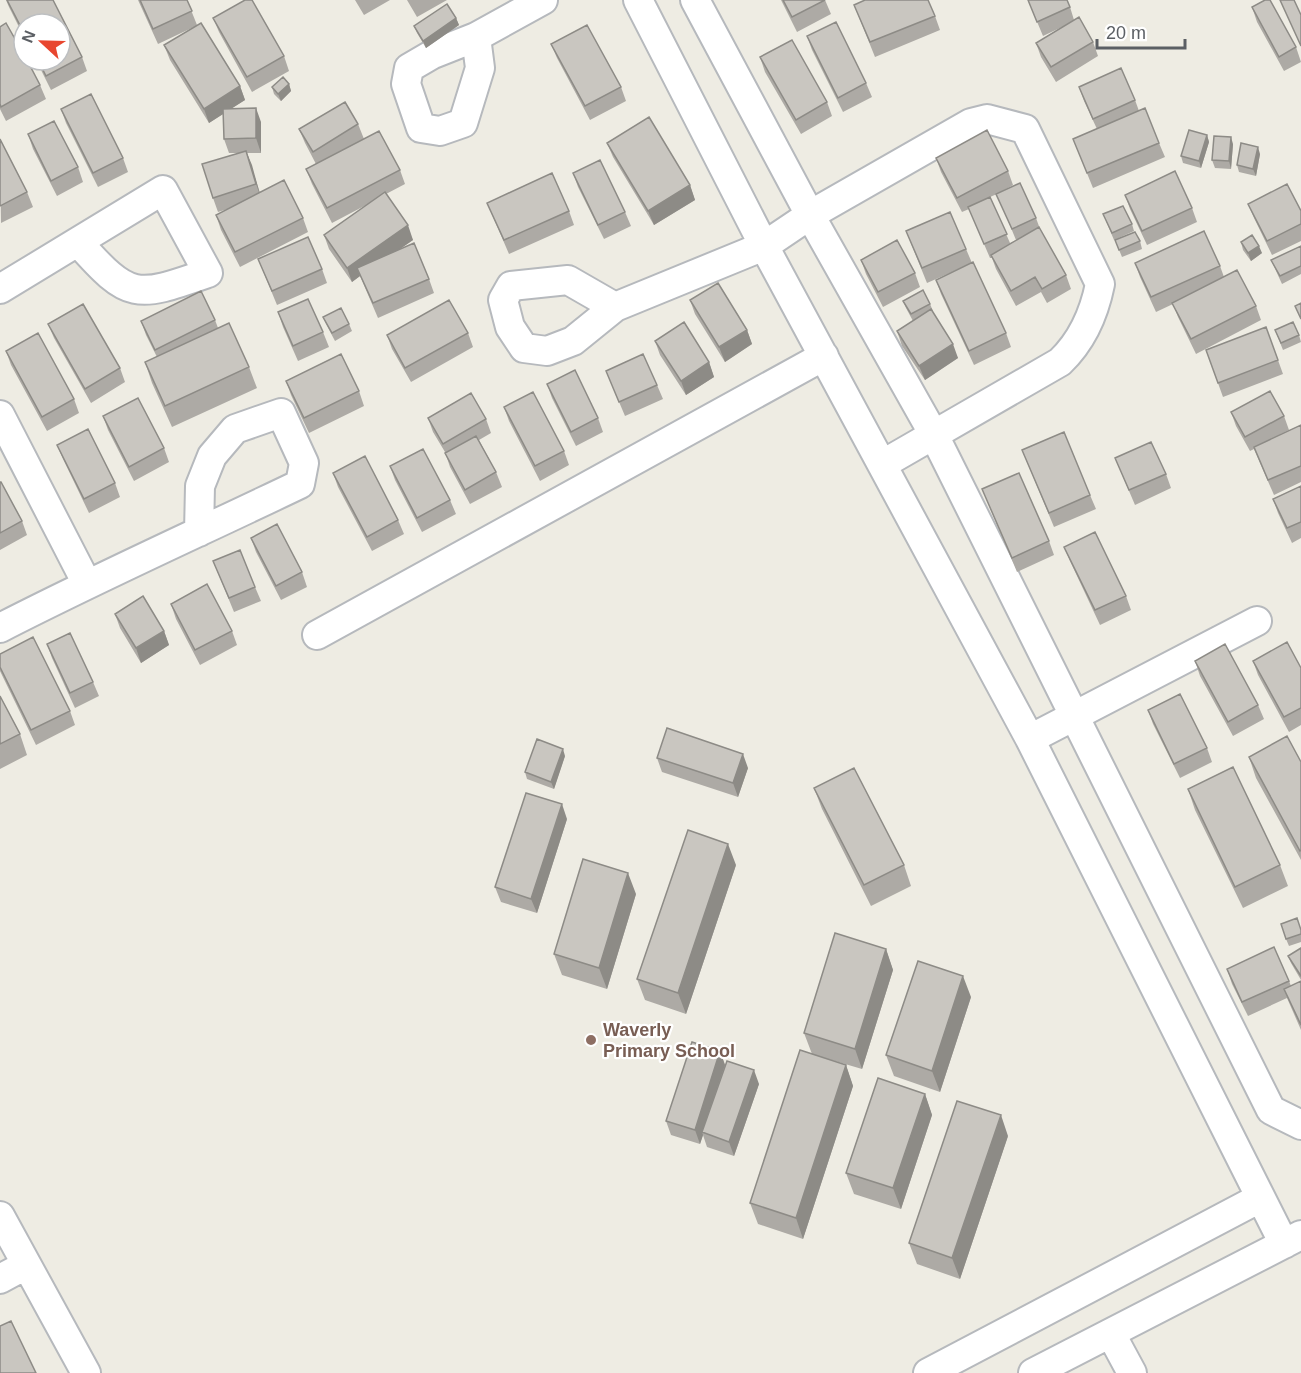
<svg xmlns="http://www.w3.org/2000/svg" width="1301" height="1373" viewBox="0 0 1301 1373" font-family="Helvetica,sans-serif">
<style>
.lines{fill:none;stroke-linecap:round;stroke-linejoin:round}
.minor-casing{stroke:#b6b9bd;stroke-width:32}
.minor{stroke:#fff;stroke-width:28}
.wall{fill:#adaaa5;fill-rule:evenodd}
.shaded-wall{fill:#8d8b86}
.building{fill:#c9c6c0;stroke:#8d8b86;stroke-width:1.5}
.education-dot{fill:#8d6e63;stroke:#fff;stroke-width:2}
.labels{text-anchor:middle;dominant-baseline:central;stroke-width:4.5;stroke-linejoin:round;paint-order:stroke}
.education-label{font-size:18px;font-weight:bold;fill:#785e54;stroke:#fff;text-anchor:start}
</style>
<rect width="100%" height="100%" fill="#eeece3"/>
<g class="lines">
<g class="minor-casing">
<path id="minor" d="M 638,0 L 764,246 L 1030,739 L 1284,1244
M 695,0 L 810,215 L 934,435 L 1271,1110 L 1301,1125
M 476,37 L 480,68 L 463,123 L 440,131 L 421,128 L 406,84 L 409,68 L 433,54 L 476,37 L 543,0
M 0,289 L 163,190 L 208,273 C 136,298 130,301 78,242
M 615,307 L 568,280 L 511,286 L 503,300 L 510,327 L 524,348 L 547,351 L 573,341 L 615,307 L 764,246 L 810,215 L 971,123 L 987,119 L 1025,129 L 1100,284 C 1094,314 1082,341 1060,362 L 883,464
M 0,415 L 87,584
M 0,628 C 99,577 200,532 300,484 L 304,463 L 281,413 L 235,429 L 212,456 L 200,486 L 199,532
M 317,635 L 824,356
M 1030,739 L 1257,621
M 0,1216 L 86,1373
M 0,1279 L 26,1265
M 1111,1334 L 1132,1373
M 928,1373 L 1260,1198
M 1033,1373 L 1301,1235"/>
</g>
<use href="#minor" class="minor"/>
</g>
<path class="wall" d="M 6,0 L 53,0 L 82,57 L 87,71 L 51,90 L 36,60 L 60,60 L 24,24 L 24,37 L 9,7 Z
M 138,0 L 187,0 L 197,25 L 240,86 L 245,100 L 232,108 L 261,122 L 261,153 L 247,153 L 260,193 L 303,218 L 308,232 L 240,267 L 221,230 L 216,215 L 231,208 L 218,212 L 213,198 L 239,153 L 229,153 L 224,139 L 223,114 L 209,123 L 170,60 L 164,45 L 196,26 L 158,44 Z
M 355,0 L 390,0 L 364,15 Z
M 407,0 L 447,0 L 417,17 Z
M 781,0 L 825,0 L 831,14 L 797,32 Z
M 1028,0 L 1070,7 L 1074,20 L 1093,42 L 1098,56 L 1056,82 L 1041,57 L 1036,43 L 1062,27 L 1043,36 Z
M 854,5 L 935,16 L 940,30 L 875,57 Z
M 1252,7 L 1296,47 L 1301,62 L 1284,71 L 1257,22 Z
M 213,18 L 284,56 L 289,71 L 252,92 L 219,32 Z
M 456,18 L 459,25 L 426,48 L 417,33 L 414,26 Z
M 0,27 L 40,85 L 46,99 L 6,121 L 0,109 Z
M 807,36 L 866,83 L 872,97 L 843,112 L 812,50 Z
M 551,44 L 621,87 L 626,101 L 590,120 L 557,58 Z
M 760,57 L 827,102 L 832,116 L 801,134 L 765,72 Z
M 289,84 L 291,91 L 281,101 L 274,94 L 272,87 Z
M 1079,87 L 1135,100 L 1139,111 L 1159,143 L 1165,157 L 1093,188 L 1073,139 L 1097,129 L 1084,101 Z
M 61,109 L 123,158 L 128,172 L 98,187 L 66,123 Z
M 358,124 L 364,139 L 356,143 L 400,170 L 405,184 L 386,194 L 413,240 L 397,251 L 429,279 L 434,293 L 378,318 L 360,276 L 352,282 L 329,249 L 324,235 L 370,203 L 332,223 L 312,184 L 306,169 L 316,164 L 305,143 L 299,129 Z
M 28,134 L 78,167 L 83,182 L 57,196 L 33,149 Z
M 1207,135 L 1209,142 L 1201,168 L 1183,163 L 1181,156 Z
M 0,139 L 27,192 L 33,207 L 1,223 Z
M 607,143 L 690,185 L 695,200 L 654,225 L 613,157 Z
M 1233,144 L 1231,169 L 1215,168 L 1212,160 Z
M 1260,154 L 1256,176 L 1239,172 L 1237,165 Z
M 936,158 L 1008,171 L 1013,185 L 1001,192 L 1036,218 L 1040,229 L 1066,275 L 1071,289 L 1047,303 L 1041,292 L 1016,306 L 996,269 L 992,258 L 990,258 L 969,209 L 962,212 L 941,172 ZM 997,194 L 1016,240 L 1010,243 L 990,197 Z
M 573,173 L 625,212 L 631,226 L 604,239 L 578,187 Z
M 1125,195 L 1192,208 L 1197,222 L 1147,245 L 1130,209 Z
M 487,203 L 569,211 L 574,225 L 509,254 Z
M 1248,204 L 1301,211 L 1301,241 L 1272,255 L 1254,218 Z
M 1106,221 L 1132,224 L 1134,231 L 1114,240 Z
M 906,231 L 966,249 L 972,263 L 927,283 Z
M 1115,240 L 1140,241 L 1142,249 L 1122,257 Z
M 1241,242 L 1262,253 L 1251,261 L 1243,250 Z
M 1301,246 L 1301,274 L 1282,284 L 1271,260 Z
M 258,259 L 322,269 L 327,283 L 277,305 Z
M 861,260 L 915,273 L 920,287 L 883,307 L 866,274 Z
M 1135,263 L 1220,266 L 1224,277 L 1256,306 L 1261,320 L 1196,354 L 1178,317 L 1173,304 L 1156,312 L 1140,277 Z
M 936,280 L 1006,333 L 1011,347 L 974,365 L 941,294 Z
M 690,300 L 747,330 L 752,344 L 725,362 L 695,314 Z
M 903,301 L 930,304 L 933,311 L 932,312 L 958,358 L 925,380 L 902,346 L 897,331 L 913,321 L 906,308 Z
M 278,312 L 323,332 L 329,347 L 298,361 L 283,327 Z
M 323,317 L 349,324 L 352,331 L 335,341 L 326,324 Z
M 215,320 L 218,328 L 249,367 L 257,388 L 172,427 L 152,383 L 145,362 L 157,357 L 146,335 L 141,321 Z
M 48,324 L 120,368 L 125,382 L 91,403 L 54,338 Z
M 1266,327 L 1283,374 L 1223,397 L 1206,350 Z
M 1275,330 L 1299,335 L 1301,342 L 1283,350 Z
M 468,333 L 473,347 L 411,382 L 392,349 L 387,335 Z
M 655,341 L 709,362 L 714,377 L 686,395 L 660,355 Z
M 6,351 L 74,399 L 79,413 L 47,431 L 11,365 Z
M 606,371 L 657,385 L 663,399 L 625,416 Z
M 286,381 L 359,391 L 364,406 L 309,433 L 291,395 Z
M 547,384 L 598,418 L 603,432 L 576,446 L 552,398 Z
M 504,407 L 564,451 L 569,465 L 540,481 L 509,421 Z
M 1231,412 L 1284,416 L 1289,430 L 1281,434 L 1301,425 L 1301,482 L 1274,495 L 1254,449 L 1250,451 L 1236,426 Z
M 103,416 L 164,448 L 169,462 L 134,481 L 108,430 Z
M 428,418 L 486,419 L 491,433 L 479,440 L 496,472 L 502,487 L 470,504 L 450,467 L 445,452 L 433,432 Z
M 57,445 L 115,483 L 120,497 L 89,513 L 63,459 Z
M 1022,450 L 1090,495 L 1096,509 L 1054,527 Z
M 1115,458 L 1166,474 L 1171,488 L 1135,505 Z
M 390,466 L 450,500 L 456,514 L 422,532 L 395,480 Z
M 333,473 L 398,520 L 404,534 L 372,551 L 338,487 Z
M 0,482 L 22,521 L 27,535 L 0,550 Z
M 1301,486 L 1301,538 L 1292,543 L 1278,513 L 1273,499 Z
M 982,489 L 1049,541 L 1054,555 L 1017,572 Z
M 251,538 L 302,572 L 307,587 L 281,600 L 256,552 Z
M 1064,547 L 1126,596 L 1131,610 L 1100,625 L 1070,561 Z
M 213,561 L 255,587 L 261,601 L 234,612 Z
M 171,604 L 232,631 L 237,645 L 200,665 L 176,619 Z
M 115,614 L 164,631 L 169,645 L 141,663 L 120,628 Z
M 47,644 L 93,682 L 99,696 L 75,708 L 52,658 Z
M 0,654 L 70,711 L 75,725 L 36,745 L 0,671 Z
M 1195,661 L 1258,705 L 1264,719 L 1233,736 L 1200,676 Z
M 1253,661 L 1301,668 L 1301,725 L 1289,732 L 1258,675 Z
M 0,696 L 20,734 L 27,755 L 0,769 Z
M 1148,710 L 1207,748 L 1212,762 L 1180,778 L 1153,724 Z
M 565,756 L 554,789 L 527,779 L 525,772 Z
M 1249,757 L 1301,762 L 1301,860 L 1256,778 Z
M 657,758 L 748,768 L 738,797 L 662,772 Z
M 814,788 L 904,865 L 911,886 L 871,906 L 822,809 Z
M 1188,789 L 1280,865 L 1288,886 L 1243,908 L 1195,810 Z
M 567,819 L 537,913 L 501,902 L 495,887 Z
M 736,865 L 686,1014 L 645,1000 L 637,979 Z
M 636,894 L 607,989 L 562,975 L 554,954 Z
M 1301,930 L 1301,942 L 1289,946 L 1286,939 Z
M 1301,948 L 1301,980 L 1291,963 L 1288,956 Z
M 886,949 L 893,970 L 862,1069 L 818,1056 L 846,1065 L 853,1086 L 803,1239 L 758,1224 L 750,1203 L 812,1054 L 804,1033 Z
M 1227,969 L 1289,981 L 1291,986 L 1301,981 L 1301,1030 L 1287,998 L 1248,1016 L 1232,984 Z
M 971,997 L 940,1092 L 894,1076 L 886,1055 Z
M 720,1051 L 725,1065 L 759,1084 L 734,1156 L 707,1147 L 703,1135 L 700,1144 L 671,1135 L 666,1121 Z
M 925,1094 L 932,1115 L 901,1209 L 854,1194 L 846,1173 Z
M 1008,1136 L 960,1279 L 917,1264 L 909,1243 Z"/>
<path class="shaded-wall" d="M 456,18 L 459,25 L 426,48 L 423,41 Z
M 289,84 L 291,91 L 281,101 L 278,94 Z
M 240,86 L 245,100 L 209,123 L 204,109 Z
M 256,108 L 261,122 L 261,153 L 256,138 Z
M 1207,135 L 1209,142 L 1201,168 L 1199,161 Z
M 1231,137 L 1233,144 L 1231,169 L 1229,161 Z
M 1258,147 L 1260,154 L 1256,176 L 1253,169 Z
M 246,151 L 252,165 L 261,198 L 256,184 Z
M 690,185 L 695,200 L 654,225 L 648,211 Z
M 408,225 L 413,240 L 361,276 L 357,268 L 360,276 L 352,282 L 347,268 Z
M 1259,246 L 1262,253 L 1251,261 L 1248,253 Z
M 747,330 L 752,344 L 725,362 L 719,347 Z
M 953,344 L 958,358 L 925,380 L 919,366 Z
M 709,362 L 714,377 L 686,395 L 681,381 Z
M 164,631 L 169,645 L 141,663 L 136,648 Z
M 563,749 L 565,756 L 554,789 L 551,782 Z
M 743,754 L 748,768 L 738,797 L 733,783 Z
M 562,804 L 567,819 L 537,913 L 531,899 Z
M 728,844 L 736,865 L 686,1014 L 678,993 Z
M 628,873 L 636,894 L 607,989 L 599,968 Z
M 886,949 L 893,970 L 862,1069 L 855,1049 Z
M 963,976 L 971,997 L 940,1092 L 932,1071 Z
M 720,1051 L 725,1065 L 702,1132 L 703,1135 L 700,1144 L 695,1130 Z
M 846,1065 L 853,1086 L 803,1239 L 796,1218 Z
M 754,1070 L 759,1084 L 734,1156 L 729,1142 Z
M 925,1094 L 932,1115 L 901,1209 L 893,1188 Z
M 1001,1115 L 1008,1136 L 960,1279 L 952,1258 Z"/>
<path class="building" d="M 7,0 L 53,0 L 82,57 L 46,76 L 38,60 L 60,60 L 60,24 L 24,24 L 24,33 Z
M 140,0 L 187,0 L 192,11 L 153,29 Z
M 245,0 L 252,0 L 284,56 L 247,77 L 213,18 Z
M 783,0 L 825,0 L 792,17 Z
M 865,0 L 928,0 L 935,16 L 870,42 L 854,5 Z
M 1028,0 L 1067,0 L 1070,7 L 1037,22 Z
M 1265,0 L 1270,0 L 1296,47 L 1279,57 L 1252,7 Z
M 1280,0 L 1294,0 L 1301,15 L 1301,46 Z
M 447,4 L 456,18 L 423,41 L 414,26 Z
M 1079,17 L 1093,42 L 1051,67 L 1036,43 Z
M 836,22 L 866,83 L 838,98 L 807,36 Z
M 6,23 L 24,55 L 24,60 L 27,60 L 40,85 L 1,107 L 0,104 L 0,27 Z
M 201,23 L 240,86 L 204,109 L 164,45 Z
M 587,25 L 621,87 L 585,106 L 551,44 Z
M 792,40 L 827,102 L 796,120 L 760,57 Z
M 1121,68 L 1135,100 L 1093,119 L 1079,87 Z
M 283,77 L 289,84 L 278,94 L 272,87 Z
M 91,94 L 123,158 L 93,173 L 61,109 Z
M 345,102 L 358,124 L 313,152 L 299,129 Z
M 256,108 L 256,138 L 224,139 L 223,109 Z
M 1145,108 L 1159,143 L 1087,173 L 1073,139 Z
M 649,117 L 690,185 L 648,211 L 607,143 Z
M 54,121 L 78,167 L 51,181 L 28,134 Z
M 987,130 L 1008,171 L 957,198 L 936,158 Z
M 1189,130 L 1207,135 L 1199,161 L 1181,156 Z
M 379,131 L 400,170 L 327,208 L 306,169 Z
M 1214,136 L 1231,137 L 1229,161 L 1212,160 Z
M 0,139 L 27,192 L 0,206 Z
M 1241,143 L 1258,147 L 1253,169 L 1237,165 Z
M 246,151 L 256,184 L 213,198 L 202,164 Z
M 600,160 L 625,212 L 598,225 L 573,173 Z
M 1175,171 L 1192,208 L 1142,231 L 1125,195 Z
M 552,173 L 569,211 L 504,240 L 487,203 Z
M 284,180 L 303,218 L 235,252 L 216,215 Z
M 1020,183 L 1036,218 L 1012,229 L 996,194 Z
M 1287,184 L 1301,211 L 1301,224 L 1267,241 L 1248,204 Z
M 385,192 L 408,225 L 347,268 L 324,235 Z
M 990,197 L 1007,234 L 984,244 L 968,207 Z
M 1123,206 L 1132,224 L 1112,233 L 1103,214 Z
M 950,212 L 966,249 L 922,268 L 906,231 Z
M 1039,227 L 1066,275 L 1042,289 L 1035,277 L 1011,291 L 991,255 Z
M 1204,231 L 1220,266 L 1151,297 L 1135,263 Z
M 1135,232 L 1140,241 L 1119,250 L 1115,240 Z
M 1252,235 L 1259,246 L 1248,253 L 1241,242 Z
M 308,237 L 322,269 L 272,291 L 258,259 Z
M 897,240 L 915,273 L 878,292 L 861,260 Z
M 414,243 L 429,279 L 373,303 L 357,268 Z
M 1301,246 L 1301,266 L 1280,276 L 1271,260 Z
M 973,262 L 1006,333 L 969,351 L 936,280 Z
M 1237,270 L 1256,306 L 1191,339 L 1172,303 Z
M 718,283 L 747,330 L 719,347 L 690,300 Z
M 923,290 L 930,304 L 911,314 L 903,301 Z
M 201,291 L 215,320 L 155,350 L 141,321 Z
M 308,299 L 323,332 L 293,346 L 278,312 Z
M 449,300 L 468,333 L 405,368 L 387,335 Z
M 1301,303 L 1301,319 L 1295,306 Z
M 83,304 L 120,368 L 85,389 L 48,324 Z
M 341,308 L 349,324 L 332,333 L 323,317 Z
M 931,309 L 953,344 L 919,366 L 897,331 Z
M 684,322 L 709,362 L 681,381 L 655,341 Z
M 1293,322 L 1299,335 L 1281,343 L 1275,330 Z
M 229,323 L 249,367 L 165,406 L 145,362 Z
M 1266,327 L 1278,360 L 1218,383 L 1206,350 Z
M 38,333 L 74,399 L 42,417 L 6,351 Z
M 341,354 L 359,391 L 304,418 L 286,381 Z
M 643,354 L 657,385 L 619,402 L 606,371 Z
M 575,370 L 598,418 L 571,432 L 547,384 Z
M 1270,391 L 1284,416 L 1245,437 L 1231,412 Z
M 533,392 L 564,451 L 535,466 L 504,407 Z
M 471,393 L 486,419 L 443,444 L 428,418 Z
M 138,398 L 164,448 L 129,467 L 103,416 Z
M 1301,425 L 1301,466 L 1268,480 L 1254,447 Z
M 88,429 L 115,483 L 84,499 L 57,445 Z
M 1064,432 L 1090,495 L 1049,513 L 1022,450 Z
M 476,436 L 496,472 L 465,490 L 445,453 Z
M 1151,442 L 1166,474 L 1129,490 L 1115,458 Z
M 423,449 L 450,500 L 417,518 L 390,466 Z
M 365,456 L 398,520 L 367,537 L 333,473 Z
M 1019,473 L 1049,541 L 1012,558 L 982,489 Z
M 0,482 L 1,482 L 22,521 L 0,533 Z
M 1301,486 L 1301,522 L 1287,528 L 1273,499 Z
M 277,524 L 302,572 L 276,586 L 251,538 Z
M 1095,532 L 1126,596 L 1095,610 L 1064,547 Z
M 240,550 L 255,587 L 229,598 L 213,561 Z
M 207,584 L 232,631 L 195,650 L 171,604 Z
M 143,596 L 164,631 L 136,648 L 115,614 Z
M 70,633 L 93,682 L 70,693 L 47,644 Z
M 33,637 L 70,711 L 31,730 L 0,667 L 0,654 Z
M 1287,642 L 1301,668 L 1301,708 L 1284,717 L 1253,661 Z
M 1225,644 L 1258,705 L 1228,722 L 1195,661 Z
M 1180,694 L 1207,748 L 1174,764 L 1148,710 Z
M 0,696 L 20,734 L 0,744 Z
M 667,728 L 743,754 L 733,783 L 657,758 Z
M 1287,736 L 1301,762 L 1301,850 L 1300,851 L 1249,757 Z
M 537,739 L 563,749 L 551,782 L 525,772 Z
M 1233,767 L 1280,865 L 1235,887 L 1188,789 Z
M 854,768 L 904,865 L 864,885 L 814,788 Z
M 526,793 L 562,804 L 531,899 L 495,887 Z
M 688,830 L 728,844 L 678,993 L 637,979 Z
M 583,859 L 628,873 L 599,968 L 554,954 Z
M 1297,918 L 1301,930 L 1301,934 L 1286,939 L 1281,924 Z
M 835,933 L 886,949 L 855,1049 L 804,1033 Z
M 1274,947 L 1289,981 L 1242,1002 L 1227,969 Z
M 1301,948 L 1301,976 L 1288,956 Z
M 918,961 L 963,976 L 932,1071 L 886,1055 Z
M 1301,981 L 1301,1025 L 1284,989 Z
M 692,1042 L 720,1051 L 695,1130 L 666,1121 Z
M 800,1050 L 846,1065 L 796,1218 L 750,1203 Z
M 727,1061 L 754,1070 L 729,1142 L 702,1132 Z
M 878,1078 L 925,1094 L 893,1188 L 846,1173 Z
M 957,1101 L 1001,1115 L 952,1258 L 909,1243 Z
M 11,1321 L 36,1373 L 0,1373 L 0,1326 Z"/>
<circle class="education-dot" cx="591" cy="1040" r="6"/>
<g class="labels">
<g class="education-label">
<text x="603" y="1030">Waverly<tspan x="603" dy="21">Primary School</tspan></text>
</g>
</g>
<g transform="translate(42 42) rotate(292)"><circle r="28" fill="#ffffff" stroke="#bdbfc1" stroke-width="1.5"/>
<path d="M0-4.5L10 22L0 15L-10 22Z" fill="#e8462f"/>
<text y="-9" font-size="16" font-weight="bold" text-anchor="middle" fill="#5b5f64">N</text>
</g>
<path d="M1097 39v9h88v-9" fill="none" stroke="#5b5f64" stroke-width="3"/>
<text x="1106" y="39" font-size="18" fill="#5b5f64" stroke="#ffffff" stroke-width="4.5" paint-order="stroke">20 m</text>
</svg>
